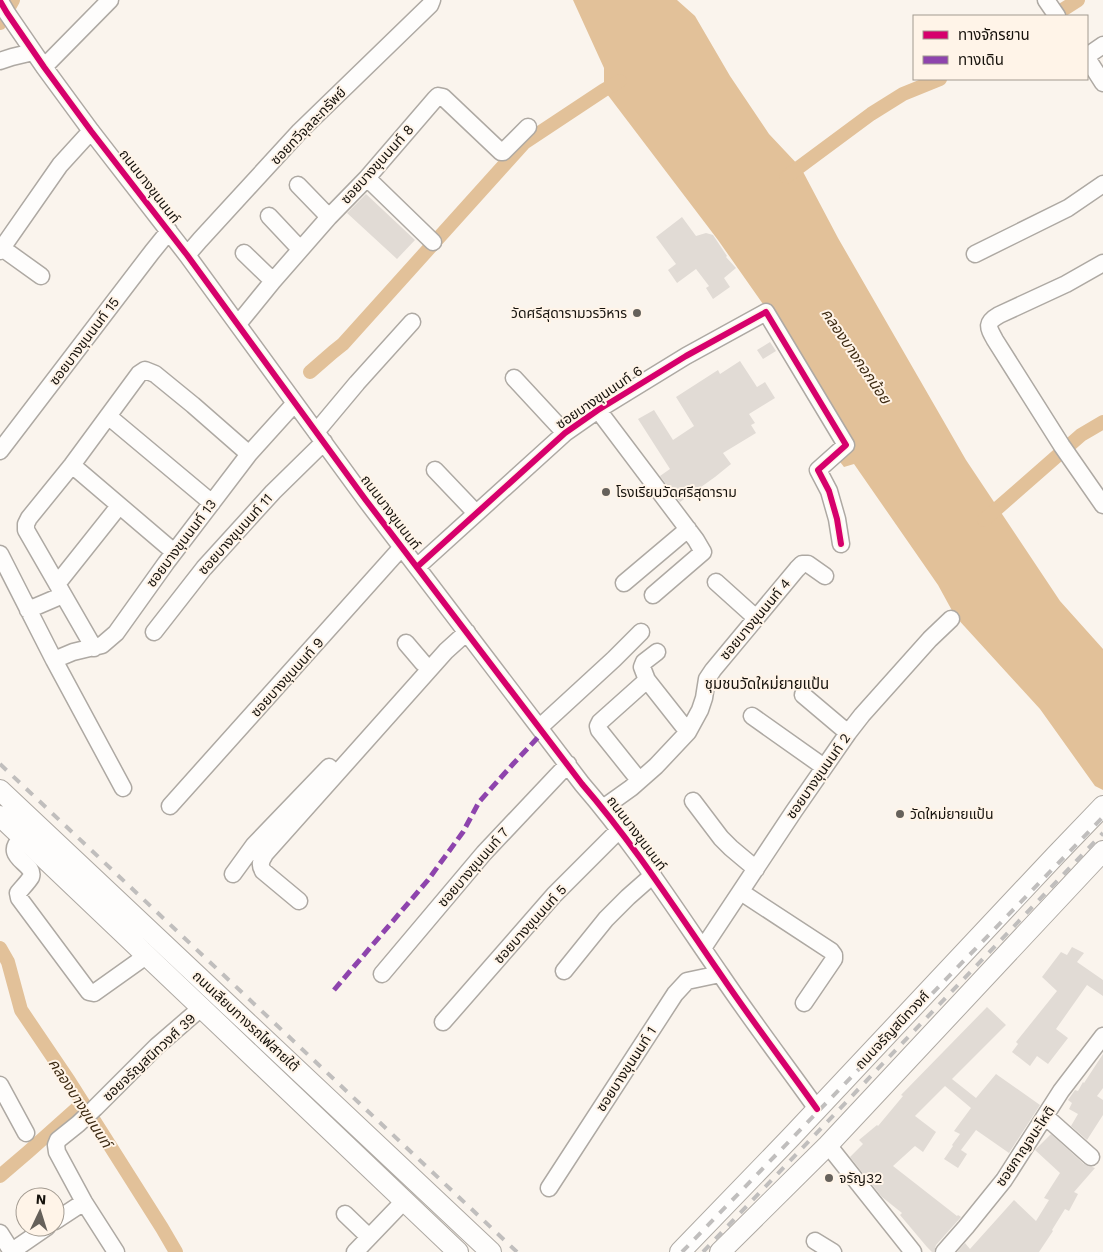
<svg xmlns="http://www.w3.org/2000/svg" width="1103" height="1252" viewBox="0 0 1103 1252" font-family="'Work Sans','Noto Sans Thai',sans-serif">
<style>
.water{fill:#e2c199}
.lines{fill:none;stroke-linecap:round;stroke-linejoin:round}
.canal{stroke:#e2c199;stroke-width:14}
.building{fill:#e1dbd5}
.minor-casing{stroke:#aea9a3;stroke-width:19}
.major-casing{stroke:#aea9a3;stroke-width:22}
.minor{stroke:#fefdfc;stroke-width:16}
.major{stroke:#fefdfc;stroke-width:20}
.rail{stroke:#c0bebd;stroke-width:4;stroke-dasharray:9 9;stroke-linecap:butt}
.quiet{stroke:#8e44ad;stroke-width:5;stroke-dasharray:10 5;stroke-linecap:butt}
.cycleway-casing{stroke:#fff4e8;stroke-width:9}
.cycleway{stroke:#d6006c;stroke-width:6}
.poi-dot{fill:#66615b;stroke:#fff4e8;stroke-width:2}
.labels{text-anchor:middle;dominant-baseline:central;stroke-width:4;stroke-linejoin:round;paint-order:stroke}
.street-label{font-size:14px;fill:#16120c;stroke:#fff4e8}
.poi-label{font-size:14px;fill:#16120c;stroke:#fff4e8;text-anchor:start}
.water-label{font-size:15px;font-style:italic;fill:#3d2a12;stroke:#fff4e8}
.neighbourhood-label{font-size:15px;fill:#16120c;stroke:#fff4e8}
</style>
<rect width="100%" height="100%" fill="#faf4ed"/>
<path class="water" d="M 573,0 L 677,0 L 695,16 L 730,76 L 769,134 L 801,168 L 838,238 L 966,460 L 1060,601 L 1103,649 L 1103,790 L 1095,786 L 1040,709 L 955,616 L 938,585 L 854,464 L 844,467 L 837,458 L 850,447 L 765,307 L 718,240 L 604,90 L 604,68 Z"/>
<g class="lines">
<path class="canal" d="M 1053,16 L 1078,0
M 0,23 L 13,0
M 786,177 L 871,114 L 903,94 L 940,79
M 310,372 L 333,352 L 343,344 L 524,143 L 604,90 L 620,81
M 984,520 L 1081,435 L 1103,422
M 0,948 L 8,962 L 21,1010 L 69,1081 L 162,1228 L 176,1252
M 0,1176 L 28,1152 L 83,1103"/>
</g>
<path class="building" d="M 366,194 L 415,240 L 397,259 L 347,213 Z
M 682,217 L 696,236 L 706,233 L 713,235 L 727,256 L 726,257 L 736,268 L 724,278 L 730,287 L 713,299 L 706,288 L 709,286 L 696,269 L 677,283 L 668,270 L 676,264 L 656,237 Z
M 770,342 L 776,351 L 763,359 L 757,350 Z
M 740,361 L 757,387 L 765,382 L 775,398 L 749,414 L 755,423 L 751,425 L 756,433 L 723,453 L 731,464 L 715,477 L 680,502 L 660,476 L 670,469 L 638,419 L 654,410 L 673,440 L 694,426 L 676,397 L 718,370 L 720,374 Z
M 1072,947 L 1084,953 L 1077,962 L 1103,980 L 1103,996 L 1087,985 L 1056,1029 L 1068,1038 L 1048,1064 L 1037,1056 L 1030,1066 L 1012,1052 L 1018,1044 L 1016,1042 L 1057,991 L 1042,977 L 1061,952 L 1067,955 Z
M 987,1007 L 1006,1025 L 952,1079 L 976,1098 L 996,1074 L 1040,1105 L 1009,1153 L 976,1130 L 961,1150 L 967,1154 L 958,1168 L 944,1159 L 953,1146 L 952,1145 L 960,1134 L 954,1131 L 971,1108 L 945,1086 L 915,1116 L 936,1132 L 923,1152 L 915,1146 L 893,1166 L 957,1216 L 958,1215 L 961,1217 L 936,1245 L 934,1252 L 932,1252 L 927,1247 L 900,1215 L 902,1213 L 882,1197 L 850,1157 L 863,1144 L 859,1140 L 877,1125 L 878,1126 L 903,1096 L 901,1095 Z
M 1103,1054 L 1103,1088 L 1097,1096 L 1103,1100 L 1103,1115 L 1087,1140 L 1071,1126 L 1078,1114 L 1069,1109 L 1072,1103 L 1068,1100 L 1075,1090 L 1078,1091 L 1083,1082 L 1084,1083 Z
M 1051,1134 L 1084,1164 L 1095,1168 L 1074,1192 L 1078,1194 L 1069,1211 L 1065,1209 L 1052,1230 L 1053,1231 L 1039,1252 L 957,1252 L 965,1243 L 970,1249 L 1014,1200 L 1036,1221 L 1049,1200 L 1044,1198 L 1060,1173 L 1035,1150 Z"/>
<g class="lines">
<g class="minor-casing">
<path id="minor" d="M 1046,0 L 1057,16
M 0,1 L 7,13 L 44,67 L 91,131 L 187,255 L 365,499 L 582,784 C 634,844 676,910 721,975 C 752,1021 785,1064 817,1109
M 1087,56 L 1103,45
M 1087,58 L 1103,83
M 0,61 L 12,57 L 33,52
M 44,67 L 110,0
M 367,178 L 433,242
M 298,185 L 329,217
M 269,216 L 300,249
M 2,248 L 41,276
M 0,251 L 60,165 L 91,131
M 244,253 L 273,281
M 975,254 L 1068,208 L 1103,184
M 187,255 L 200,240 L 300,131 L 430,5 L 432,0
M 1103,263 L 1066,284 L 999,315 C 985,323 988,327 995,340 L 1062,446 L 1103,505
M 238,324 L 273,281 L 329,217 L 367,178 L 435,99 L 438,96 L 443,97 L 501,152 L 503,152 L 528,127
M 514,378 L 565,433
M 598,410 L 696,540 L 703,552 L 653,595
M 108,416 L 212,503
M 316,432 L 357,383 L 412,322
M 0,451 L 152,252 L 169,231
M 72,465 L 174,552
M 435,470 L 476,513
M 0,554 L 54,660 L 123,788
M 417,567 L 565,433 L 598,410 L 686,356 L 766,312 L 846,445 L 818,470 L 829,491 L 837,519 L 841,544
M 716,582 L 756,618
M 624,583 L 688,529
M 57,584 L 119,506
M 28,610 L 63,595
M 154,632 L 204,568 L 273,492 L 324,442
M 406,643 L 423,663
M 94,648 L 26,530 L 26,524 L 29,518 L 72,465 L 139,374 L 145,370 L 155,374 L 193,405 L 249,454
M 657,652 L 644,662 L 642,667 L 647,680 L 688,732
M 54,660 L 73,652 L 102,645 L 116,633 L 166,563 L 249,454 L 295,403
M 803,695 L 848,733
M 752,716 L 824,767
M 540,727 L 614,659 L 641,632
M 639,780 L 599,730 L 598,726 L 600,722 L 647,680
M 693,801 L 721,838 L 731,848 L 756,869
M 170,806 L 402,547
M 603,808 L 631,788 L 656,766 L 688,732 L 700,710 L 704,698 L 707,679 L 713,670 L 797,569 L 802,564 L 808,564 L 825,576
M 22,838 C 0,857 36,863 31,877 C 28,882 22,888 18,893 L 19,898 L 89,992 L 94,993 L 146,956
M 233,874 L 254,845 L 329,767
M 741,892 L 831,951 L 834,955 L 834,959 L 804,1003
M 299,901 L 263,871 C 259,864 261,861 265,854 L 446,651 L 467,632
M 703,948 L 794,811 L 848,733 L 862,715 L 930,639 L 951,619
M 564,971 L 606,919 L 628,897 L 653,875
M 382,974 L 484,853 L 568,764
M 443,1022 L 554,895 L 620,829
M 0,1085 L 26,1133
M 1045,1116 L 1091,1157
M 828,1145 L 913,1252
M 549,1188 L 675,994 L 687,981 L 720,974
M 345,1214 L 369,1237
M 55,1221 L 84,1202
M 0,1233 L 12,1252
M 815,1241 L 833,1252
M 12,1251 L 47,1227
M 116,1252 L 84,1202 L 57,1152 L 56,1145 L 58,1140 L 78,1124 L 95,1108 L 157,1046 L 201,1008
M 355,1252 L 404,1201
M 944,1252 L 966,1227 L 1004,1180 L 1061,1091 L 1103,1036"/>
</g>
<g class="major-casing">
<path id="major" d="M 0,790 L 491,1252
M 0,816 L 458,1252
M 680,1252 L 792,1136 L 1055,856 L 1103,806
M 720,1252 L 828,1145 L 1103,851"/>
</g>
<use href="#minor" class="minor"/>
<use href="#major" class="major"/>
<path class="rail" d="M 0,764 L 517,1252
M 682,1252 L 1103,817
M 703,1252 L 1103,833"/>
<path class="quiet" d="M 334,990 L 428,880 L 463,832 L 479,802 L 513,764 L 543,732"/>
<g class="cycleway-casing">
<path id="cycleway" d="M 0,1 L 7,13 L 44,67 L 91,131 L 187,255 L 365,499 L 582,784 C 634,844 676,910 721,975 C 752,1021 785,1064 817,1109
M 417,567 L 565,433 L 598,410 L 686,356 L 766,312 L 846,445 L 818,470 L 829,491 L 837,519 L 841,544"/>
</g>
<use href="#cycleway" class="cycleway"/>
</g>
<g class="poi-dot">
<circle cx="637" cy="313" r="5"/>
<circle cx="606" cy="492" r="5"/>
<circle cx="900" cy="814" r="5"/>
<circle cx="829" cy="1178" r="5"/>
</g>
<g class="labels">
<g class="street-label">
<text transform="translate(308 126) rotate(-46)">ซอยทวีจุลละทรัพย์</text>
<text transform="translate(377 164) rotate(-48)">ซอยบางขุนนนท์ 8</text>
<text transform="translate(150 186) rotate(52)">ถนนบางขุนนนท์</text>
<text transform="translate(84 341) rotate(-53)">ซอยบางขุนนนท์ 15</text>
<text transform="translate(599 397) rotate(-34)">ซอยบางขุนนนท์ 6</text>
<text transform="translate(391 512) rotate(53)">ถนนบางขุนนนท์</text>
<text transform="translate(235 534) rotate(-48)">ซอยบางขุนนนท์ 11</text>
<text transform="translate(181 543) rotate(-53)">ซอยบางขุนนนท์ 13</text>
<text transform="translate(755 619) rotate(-50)">ซอยบางขุนนนท์ 4</text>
<text transform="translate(287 677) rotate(-48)">ซอยบางขุนนนท์ 9</text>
<text transform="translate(818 776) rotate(-55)">ซอยบางขุนนนท์ 2</text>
<text transform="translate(637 833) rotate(53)">ถนนบางขุนนนท์</text>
<text transform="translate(473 867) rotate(-49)">ซอยบางขุนนนท์ 7</text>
<text transform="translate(530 924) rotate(-48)">ซอยบางขุนนนท์ 5</text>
<text transform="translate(246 1021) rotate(43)">ถนนเลียบทางรถไฟสายใต้</text>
<text transform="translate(892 1030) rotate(-47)">ถนนจรัญสนิทวงศ์</text>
<text transform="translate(149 1057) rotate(-43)">ซอยจรัญสนิทวงศ์ 39</text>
<text transform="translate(626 1069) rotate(-57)">ซอยบางขุนนนท์ 1</text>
<text transform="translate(1025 1146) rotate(-56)">ซอยกาญจนะโหติ</text>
</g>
<g class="poi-label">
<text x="627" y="313" text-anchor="end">วัดศรีสุดารามวรวิหาร</text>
<text x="616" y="492">โรงเรียนวัดศรีสุดาราม</text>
<text x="910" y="814">วัดใหม่ยายแป้น</text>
<text x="839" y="1178">จรัญ32</text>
</g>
<g class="water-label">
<text transform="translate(856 356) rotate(56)">คลองบางกอกน้อย</text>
<text transform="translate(80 1103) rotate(57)">คลองบางขุนนนท์</text>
</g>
<g class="neighbourhood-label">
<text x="767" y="684">ชุมชนวัดใหม่ยายแป้น</text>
</g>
</g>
<rect x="913" y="15" width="175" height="65" fill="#fff4e8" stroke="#a29a90"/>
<rect x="923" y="31" width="25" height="8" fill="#d6006c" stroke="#a29a90"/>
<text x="958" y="40" font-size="15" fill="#16120c">ทางจักรยาน</text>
<rect x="923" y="56" width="25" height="8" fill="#8e44ad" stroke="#a29a90"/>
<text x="958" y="65" font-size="15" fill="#16120c">ทางเดิน</text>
<g transform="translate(40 1212) rotate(4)"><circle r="24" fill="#fff4e8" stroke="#a29a90"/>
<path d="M0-4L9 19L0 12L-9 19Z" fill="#66615b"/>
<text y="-8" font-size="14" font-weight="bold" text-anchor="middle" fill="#16120c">N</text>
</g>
</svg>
